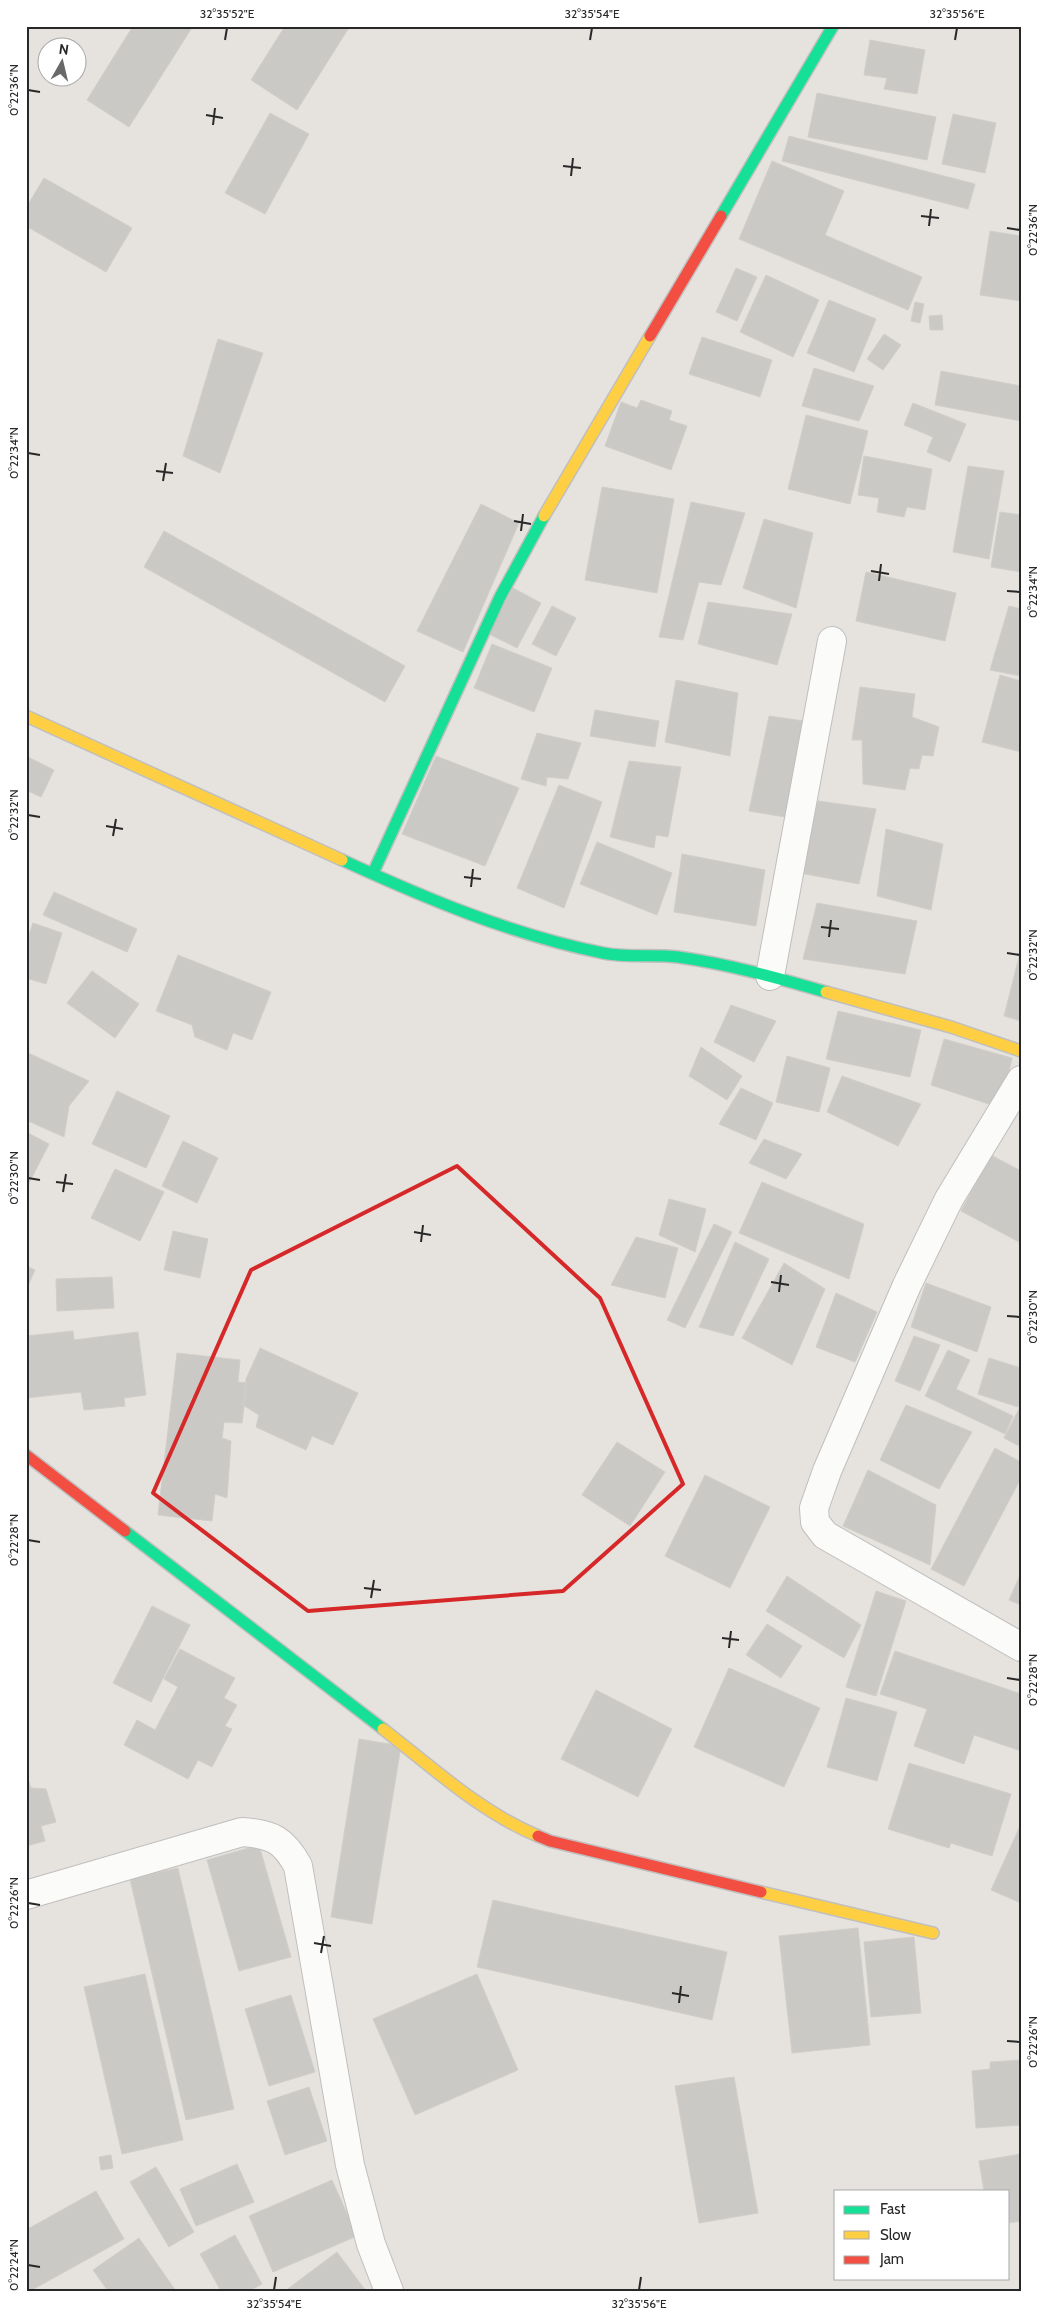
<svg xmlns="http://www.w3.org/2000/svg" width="1047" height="2317" viewBox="0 0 1047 2317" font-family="Cabin,sans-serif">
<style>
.building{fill:#cbc9c5;stroke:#d1ceca}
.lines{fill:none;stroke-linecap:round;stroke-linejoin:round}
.street-casing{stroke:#c0bfbf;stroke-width:30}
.fast-casing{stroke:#c0bfbf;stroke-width:14}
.slow-casing{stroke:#c0bfbf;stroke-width:14}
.jam-casing{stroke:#c0bfbf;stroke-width:14}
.street{stroke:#fbfbfa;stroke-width:28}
.fast{stroke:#16e098;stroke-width:11}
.slow{stroke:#ffcf43;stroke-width:11}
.jam{stroke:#f24e42;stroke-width:11}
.marked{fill:none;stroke:#d62828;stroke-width:4;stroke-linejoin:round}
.ticks{fill:none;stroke:#282828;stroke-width:2}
.neatline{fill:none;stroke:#282828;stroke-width:2}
.ticks-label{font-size:12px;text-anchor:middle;fill:#282828}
</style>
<rect width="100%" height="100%" fill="#e6e3de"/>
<path class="building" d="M 133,26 L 193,26 L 129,127 L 87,100 Z
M 285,26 L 350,26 L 297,110 L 251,80 Z
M 870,40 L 925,50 L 917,94 L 884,89 L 887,78 L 864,75 Z
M 817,93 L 936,117 L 927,160 L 808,137 Z
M 270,113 L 309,134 L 265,214 L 225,193 Z
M 953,114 L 996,123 L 985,173 L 942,164 Z
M 789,136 L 975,184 L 968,209 L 782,161 Z
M 772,161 L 844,191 L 825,235 L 922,277 L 908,310 L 739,239 Z
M 44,178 L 132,228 L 106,272 L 26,226 L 26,208 Z
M 990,231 L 1021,236 L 1021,301 L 980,295 Z
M 736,268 L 757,277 L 737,321 L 716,312 Z
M 766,275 L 819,300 L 793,357 L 740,332 Z
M 829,300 L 876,319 L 854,372 L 807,353 Z
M 915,302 L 924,304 L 920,323 L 911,321 Z
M 942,315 L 943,330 L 930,330 L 929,316 Z
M 884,334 L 901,345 L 883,370 L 867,359 Z
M 702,337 L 772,360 L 760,397 L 689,374 Z
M 218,339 L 263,353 L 220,473 L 183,456 Z
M 814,368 L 874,386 L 859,421 L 802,406 Z
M 941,371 L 1021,386 L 1021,421 L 935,405 Z
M 641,400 L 672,411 L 669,420 L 687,426 L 671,470 L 605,446 L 621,402 L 637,408 Z
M 913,403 L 966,424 L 950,462 L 927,452 L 933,437 L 904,425 Z
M 806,415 L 868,431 L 850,504 L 788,489 Z
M 864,456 L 932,469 L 925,510 L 907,507 L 904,517 L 877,512 L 879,498 L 858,495 Z
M 968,466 L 1004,471 L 989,559 L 953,552 Z
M 602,487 L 674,499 L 657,593 L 585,580 Z
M 691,502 L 745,513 L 721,585 L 699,582 L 683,640 L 659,637 Z
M 481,504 L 519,523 L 463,652 L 417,631 Z
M 1000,512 L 1021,515 L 1021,572 L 991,567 Z
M 764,519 L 813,533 L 796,608 L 743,588 Z
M 164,531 L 405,666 L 385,702 L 144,567 Z
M 866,572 L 956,593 L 945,641 L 856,621 Z
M 513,588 L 541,603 L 517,648 L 489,634 Z
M 708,602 L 792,614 L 777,665 L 698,644 Z
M 552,606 L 576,618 L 556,656 L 532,644 Z
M 1009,606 L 1021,609 L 1021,676 L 990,670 Z
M 492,644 L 552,668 L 534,712 L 474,688 Z
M 1000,675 L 1021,681 L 1021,752 L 982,742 Z
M 676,680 L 738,693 L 730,756 L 665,742 Z
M 860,687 L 915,694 L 912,717 L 939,727 L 933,756 L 922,755 L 919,769 L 910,768 L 905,790 L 863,784 L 862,740 L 852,740 Z
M 595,710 L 659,721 L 655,747 L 590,736 Z
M 769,716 L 811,722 L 785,817 L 749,811 Z
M 537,733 L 581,743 L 568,779 L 547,777 L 546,786 L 521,779 Z
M 26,756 L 54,770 L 41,797 L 26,790 Z
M 436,756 L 519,788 L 485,866 L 402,834 Z
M 629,761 L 681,767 L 668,837 L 656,835 L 654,848 L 610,837 Z
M 559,785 L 602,802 L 564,908 L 517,888 Z
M 818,801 L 876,809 L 859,884 L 800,873 Z
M 886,829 L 943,844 L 931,910 L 877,896 Z
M 597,842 L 672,873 L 657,915 L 580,884 Z
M 682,854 L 765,870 L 756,926 L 674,912 Z
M 54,892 L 137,929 L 127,952 L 43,915 Z
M 817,903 L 917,921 L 905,974 L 803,959 Z
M 33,923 L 62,933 L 46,984 L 26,978 L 26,944 Z
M 1021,949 L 1021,1021 L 1004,1016 Z
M 178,955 L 271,992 L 252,1040 L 233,1033 L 227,1050 L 195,1037 L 192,1025 L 156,1011 Z
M 92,971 L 139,1004 L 115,1038 L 67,1003 Z
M 731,1005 L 776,1021 L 754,1062 L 714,1042 Z
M 838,1011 L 921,1030 L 910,1077 L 826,1059 Z
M 944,1039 L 1012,1058 L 1001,1108 L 931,1085 Z
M 701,1047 L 742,1076 L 727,1100 L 689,1076 Z
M 26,1052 L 89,1081 L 69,1106 L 64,1137 L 26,1120 Z
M 787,1056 L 830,1068 L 819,1112 L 776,1102 Z
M 842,1076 L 921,1104 L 898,1146 L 827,1112 Z
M 741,1088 L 773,1103 L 756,1140 L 719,1124 Z
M 117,1091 L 170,1116 L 146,1168 L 92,1144 Z
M 26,1132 L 49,1144 L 26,1189 Z
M 764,1139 L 802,1154 L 786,1179 L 749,1163 Z
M 183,1141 L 218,1158 L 197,1203 L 162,1186 Z
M 991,1155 L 1021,1171 L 1021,1243 L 961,1211 Z
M 115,1169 L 164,1192 L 140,1241 L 91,1218 Z
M 762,1182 L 864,1224 L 849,1279 L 739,1233 Z
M 669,1199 L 706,1209 L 695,1252 L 659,1235 Z
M 714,1224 L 732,1232 L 685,1328 L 667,1320 Z
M 173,1231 L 208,1239 L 200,1278 L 164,1270 Z
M 636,1237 L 678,1248 L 665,1298 L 611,1285 Z
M 735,1242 L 769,1259 L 733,1336 L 699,1327 Z
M 784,1263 L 825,1289 L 792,1365 L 742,1338 Z
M 26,1266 L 35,1270 L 26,1290 Z
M 112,1277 L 114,1308 L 57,1311 L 56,1279 Z
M 926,1283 L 991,1307 L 977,1352 L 911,1327 Z
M 836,1293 L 877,1312 L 855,1362 L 816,1347 Z
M 73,1331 L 74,1340 L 138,1332 L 146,1395 L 124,1398 L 125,1406 L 84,1410 L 81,1392 L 26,1398 L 26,1336 Z
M 914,1336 L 940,1345 L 920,1391 L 895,1381 Z
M 260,1348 L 358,1393 L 333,1445 L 312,1436 L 306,1450 L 256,1427 L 259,1415 L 243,1405 L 246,1379 Z
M 948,1350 L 970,1360 L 956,1389 L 1013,1416 L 1005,1434 L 925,1396 Z
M 177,1353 L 240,1360 L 238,1382 L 247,1383 L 242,1423 L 224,1422 L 222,1438 L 231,1441 L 227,1498 L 215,1494 L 212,1521 L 158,1515 Z
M 989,1358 L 1021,1368 L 1021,1400 L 1018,1407 L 978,1394 Z
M 906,1405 L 972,1432 L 939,1489 L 880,1460 Z
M 1021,1405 L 1021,1447 L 1004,1438 Z
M 617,1442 L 665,1472 L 630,1526 L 582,1495 Z
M 995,1448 L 1021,1462 L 1021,1478 L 964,1586 L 931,1569 Z
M 868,1470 L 936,1505 L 930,1565 L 843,1526 Z
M 705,1475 L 770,1507 L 730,1588 L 665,1556 Z
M 1021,1573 L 1021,1605 L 1009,1600 Z
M 787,1576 L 861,1625 L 844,1658 L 766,1611 Z
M 876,1591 L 906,1601 L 876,1696 L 846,1687 Z
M 152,1606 L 190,1625 L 151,1702 L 113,1683 Z
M 767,1624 L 802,1646 L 781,1678 L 746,1655 Z
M 180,1649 L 235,1678 L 224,1698 L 237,1705 L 225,1726 L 232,1729 L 212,1767 L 198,1760 L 188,1779 L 124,1745 L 137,1720 L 155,1730 L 178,1687 L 164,1679 Z
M 895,1651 L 1021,1694 L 1021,1751 L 974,1735 L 964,1764 L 914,1746 L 927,1709 L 880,1694 Z
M 729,1668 L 820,1708 L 784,1787 L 694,1747 Z
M 596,1690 L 672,1729 L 638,1797 L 561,1759 Z
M 846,1698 L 897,1712 L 877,1781 L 827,1767 Z
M 359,1739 L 401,1746 L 372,1924 L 331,1917 Z
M 909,1763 L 1011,1794 L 992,1856 L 951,1843 L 949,1848 L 888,1829 Z
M 26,1773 L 31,1788 L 46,1789 L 56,1822 L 41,1826 L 45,1841 L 26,1846 Z
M 1021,1824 L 1021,1903 L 991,1890 Z
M 259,1845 L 291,1957 L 239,1971 L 207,1860 Z
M 178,1868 L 234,2109 L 186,2120 L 130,1879 Z
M 493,1900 L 727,1952 L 712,2020 L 477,1967 Z
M 858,1928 L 870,2045 L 792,2053 L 779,1936 Z
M 914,1937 L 921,2013 L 871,2017 L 864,1942 Z
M 145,1974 L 183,2140 L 122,2154 L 84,1987 Z
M 477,1974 L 518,2070 L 415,2115 L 373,2019 Z
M 291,1995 L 315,2072 L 269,2086 L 245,2009 Z
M 1021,2060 L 1021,2125 L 976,2128 L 972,2071 L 990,2069 L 990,2062 Z
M 734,2077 L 758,2213 L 699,2223 L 675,2086 Z
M 309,2087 L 327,2141 L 285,2155 L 267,2101 Z
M 1021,2154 L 1021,2221 L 1008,2223 L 1008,2191 L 984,2191 L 979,2161 Z
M 111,2155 L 113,2168 L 101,2170 L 99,2157 Z
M 237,2164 L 254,2202 L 196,2226 L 180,2189 Z
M 156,2167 L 194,2232 L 169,2247 L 130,2182 Z
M 332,2180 L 357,2236 L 273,2272 L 249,2216 Z
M 96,2191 L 124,2239 L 30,2291 L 26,2283 L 26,2230 Z
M 235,2235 L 262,2284 L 249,2291 L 221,2291 L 200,2254 Z
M 139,2238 L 176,2291 L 108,2291 L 93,2270 Z
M 337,2252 L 366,2291 L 285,2291 Z"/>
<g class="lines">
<g class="street-casing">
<path id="street" d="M 770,976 L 832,641
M 1021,1080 L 949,1199 L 907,1285 L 827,1471 L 814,1508 L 815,1522 L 825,1535 L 1021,1647
M 26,1895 L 242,1832 C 272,1834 284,1840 298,1866 L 350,2165 L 371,2244 L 389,2291"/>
</g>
<g class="fast-casing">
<path id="fast" d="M 721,216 L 833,26
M 342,860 C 425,898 512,935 603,953 C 627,958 654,954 678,957 C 728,964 778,978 826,992
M 373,873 L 500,597 L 544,516
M 125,1531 L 383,1729"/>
</g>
<g class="slow-casing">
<path id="slow" d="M 544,516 L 650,336
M 26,716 L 342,860
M 826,992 L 951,1027 L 1021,1051
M 383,1729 C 432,1767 480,1812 538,1836
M 761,1892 L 933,1933"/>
</g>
<g class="jam-casing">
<path id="jam" d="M 650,336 L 721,216
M 26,1455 L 125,1531
M 538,1836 L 550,1841 L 761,1892"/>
</g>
<use href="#street" class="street"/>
<use href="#fast" class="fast"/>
<use href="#slow" class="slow"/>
<use href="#jam" class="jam"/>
</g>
<path class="marked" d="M 457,1166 L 600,1298 L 683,1484 L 563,1591 L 308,1611 L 153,1493 L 251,1270 Z"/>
<path class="ticks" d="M 225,40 L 227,28M 590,40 L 592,28M 955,40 L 957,28M 28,90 L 40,92M 206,115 L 223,118M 213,125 L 215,108M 563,166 L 581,168M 571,176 L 573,158M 921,216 L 939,218M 929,226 L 931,209M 1007,228 L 1020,230M 28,453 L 40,455M 156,471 L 173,473M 163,481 L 166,463M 514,521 L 531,524M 521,531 L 523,514M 871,571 L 889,574M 879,581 L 881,564M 1007,591 L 1020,592M 28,815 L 40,817M 106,826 L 123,829M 113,836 L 116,819M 464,877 L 481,879M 471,887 L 473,869M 821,927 L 839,929M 829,937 L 831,920M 1007,953 L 1020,955M 28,1178 L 40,1180M 56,1182 L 73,1184M 63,1192 L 66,1174M 414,1232 L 431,1235M 421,1242 L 423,1225M 771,1282 L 789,1285M 779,1292 L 781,1275M 1007,1316 L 1020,1317M 28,1540 L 40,1542M 364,1588 L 381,1590M 371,1598 L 374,1580M 722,1638 L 739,1640M 729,1648 L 731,1631M 1007,1678 L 1020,1680M 28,1903 L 40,1905M 314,1943 L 331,1946M 321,1953 L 324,1936M 672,1993 L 689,1996M 679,2003 L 681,1986M 1007,2041 L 1020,2042M 28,2265 L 40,2267M 274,2290 L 276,2277M 639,2290 L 641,2277"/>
<rect width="1047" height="2317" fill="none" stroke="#ffffff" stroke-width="55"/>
<rect x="834" y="2190" width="175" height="90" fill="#ffffff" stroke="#a9a9a9"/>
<rect x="844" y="2206" width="25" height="8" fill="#16e098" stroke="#a9a9a9"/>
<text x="880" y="2214" font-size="15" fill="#282828">Fast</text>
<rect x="844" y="2231" width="25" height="8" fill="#ffcf43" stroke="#a9a9a9"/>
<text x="880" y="2240" font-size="15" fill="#282828">Slow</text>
<rect x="844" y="2256" width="25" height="8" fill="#f24e42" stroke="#a9a9a9"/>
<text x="880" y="2264" font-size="15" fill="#282828">Jam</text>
<g transform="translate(62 62) rotate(8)"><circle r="24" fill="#ffffff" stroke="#a9a9a9"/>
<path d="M0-4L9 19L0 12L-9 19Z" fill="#6a6968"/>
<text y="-8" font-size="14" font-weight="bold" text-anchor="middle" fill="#282828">N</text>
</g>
<rect x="28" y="28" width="992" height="2262" class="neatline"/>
<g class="ticks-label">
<text x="227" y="18">32°35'52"E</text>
<text x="592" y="18">32°35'54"E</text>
<text x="957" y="18">32°35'56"E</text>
<text transform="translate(14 90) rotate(-90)" y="4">0°22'36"N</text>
<text transform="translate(1033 230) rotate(-90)" y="4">0°22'36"N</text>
<text transform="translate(14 453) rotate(-90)" y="4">0°22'34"N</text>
<text transform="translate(1033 592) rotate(-90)" y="4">0°22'34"N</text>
<text transform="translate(14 815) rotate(-90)" y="4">0°22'32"N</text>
<text transform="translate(1033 955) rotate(-90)" y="4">0°22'32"N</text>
<text transform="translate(14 1178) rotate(-90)" y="4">0°22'30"N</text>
<text transform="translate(1033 1317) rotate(-90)" y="4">0°22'30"N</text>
<text transform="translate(14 1540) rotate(-90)" y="4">0°22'28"N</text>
<text transform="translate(1033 1680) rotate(-90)" y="4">0°22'28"N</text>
<text transform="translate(14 1903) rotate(-90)" y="4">0°22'26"N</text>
<text transform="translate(1033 2042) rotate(-90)" y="4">0°22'26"N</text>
<text transform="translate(14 2265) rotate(-90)" y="4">0°22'24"N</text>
<text x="274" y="2308">32°35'54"E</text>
<text x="639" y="2308">32°35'56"E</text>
</g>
</svg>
